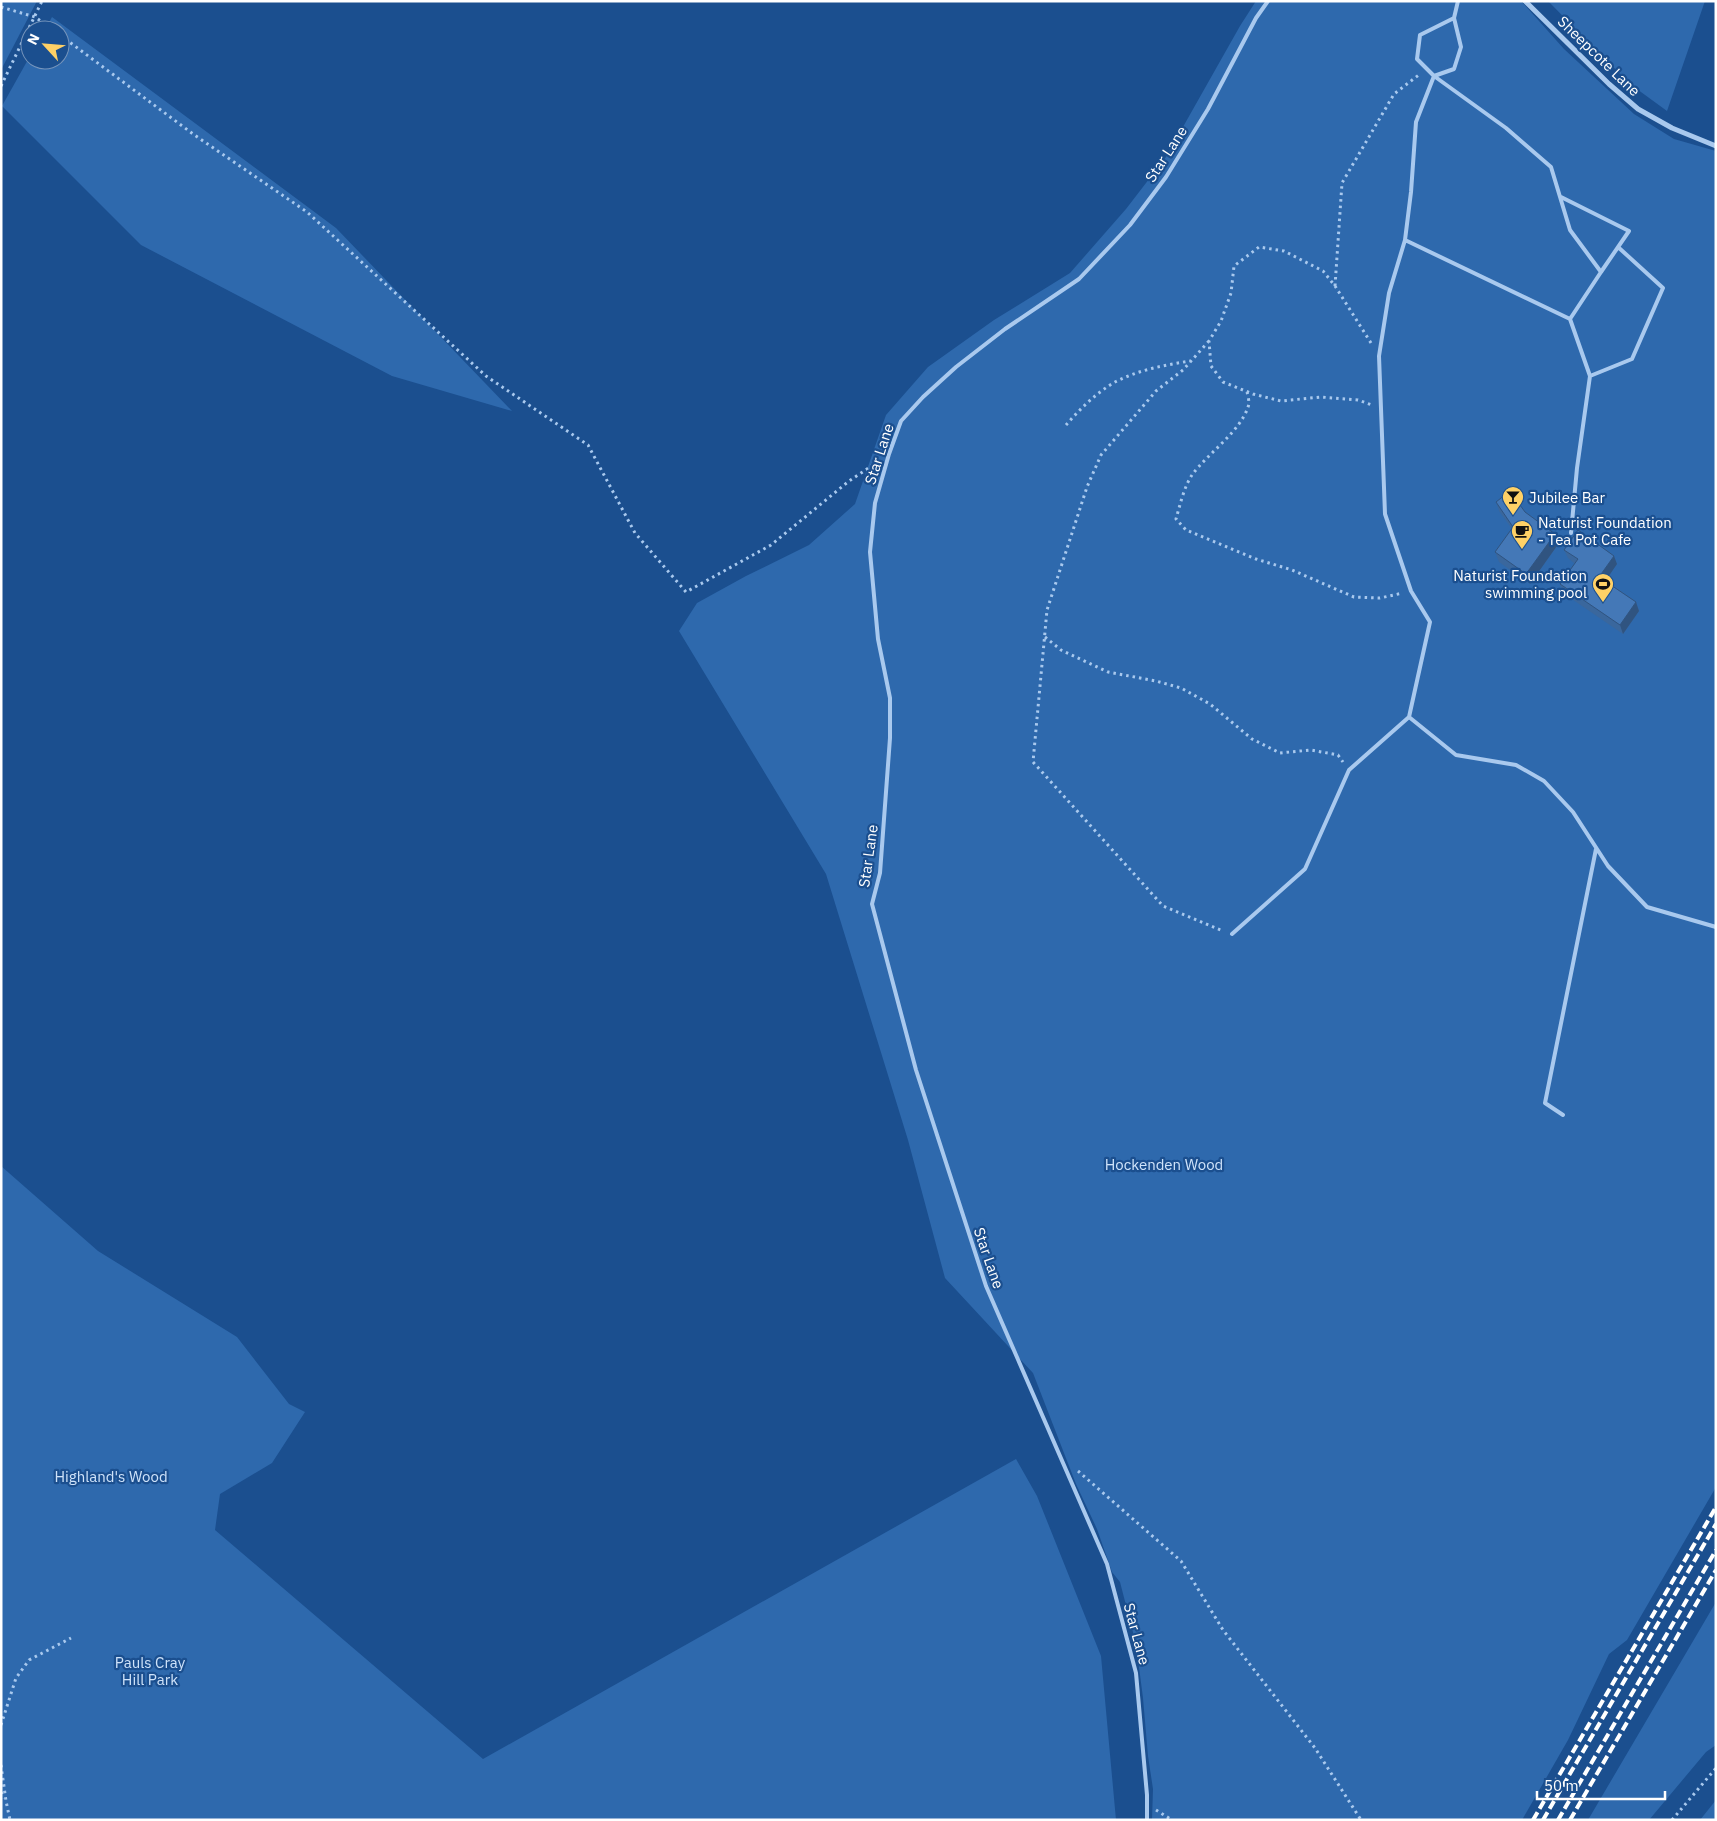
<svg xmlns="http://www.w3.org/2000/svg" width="1717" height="1821" viewBox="0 0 1717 1821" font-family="'IBM Plex Sans',sans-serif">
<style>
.green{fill:#2e69ad}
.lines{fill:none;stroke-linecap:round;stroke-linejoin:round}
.path{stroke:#a9c9ee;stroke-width:3;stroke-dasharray:2.5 4;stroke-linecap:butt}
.service{stroke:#a9c9ee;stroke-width:4}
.minor{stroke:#a9c9ee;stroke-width:5}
.rail{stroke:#fff;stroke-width:4;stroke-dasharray:9 4;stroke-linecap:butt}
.wall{fill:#3a679d}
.shaded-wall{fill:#305480}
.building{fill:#4478b7;stroke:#305480}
.labels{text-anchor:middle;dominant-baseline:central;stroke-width:4.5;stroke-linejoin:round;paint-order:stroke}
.street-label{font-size:15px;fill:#fff;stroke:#1b4f8f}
.poi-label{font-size:15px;fill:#fff;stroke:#1b4f8f;text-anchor:start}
.park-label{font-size:15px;fill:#cfe3fa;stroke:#1b4f8f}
</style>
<rect width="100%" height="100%" fill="#1b4f8f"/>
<path class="green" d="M 1,1 L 37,1 L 1,70 Z
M 1256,1 L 1521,1 L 1564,49 L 1634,114 L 1674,139 L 1716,151 L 1716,1487 L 1627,1640 L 1609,1654 L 1568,1740 L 1522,1820 L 1152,1820 L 1153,1789 L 1148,1756 L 1143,1698 L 1136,1644 L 1120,1582 L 1112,1572 L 1097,1529 L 1076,1484 L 1033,1373 L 945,1278 L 908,1140 L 826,874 L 679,631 L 697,603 L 746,576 L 809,545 L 855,504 L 886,415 L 928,367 L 994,320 L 1070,273 L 1126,209 L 1166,157 L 1240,26 Z
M 1548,1 L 1705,1 L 1667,111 L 1630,84 Z
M 52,17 L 336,228 L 512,411 L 392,376 L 141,245 L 2,106 L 30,56 L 30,60 L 60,60 L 60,30 L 45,30 Z
M 1,1166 L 98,1251 L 237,1337 L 289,1404 L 305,1412 L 272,1463 L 220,1494 L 215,1530 L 483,1759 L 1016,1459 L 1037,1496 L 1101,1656 L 1116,1820 L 1,1820 Z
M 1716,1602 L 1716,1745 L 1706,1752 L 1649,1820 L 1588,1820 Z
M 1716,1800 L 1716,1820 L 1700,1820 Z"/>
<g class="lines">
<path class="path" d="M 1,7 L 35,17 L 53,30
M 60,35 L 193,134 L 307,212 L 486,376 L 588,445 L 635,533 L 686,592 L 771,545 L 849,481 L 876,463
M 1,86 L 42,1
M 1335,286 L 1342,183 L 1394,94 L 1420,74
M 1209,341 L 1183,370 L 1156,391 L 1101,455 L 1087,487 L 1047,610 L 1033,762 L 1163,906 L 1223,931
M 1371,343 L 1335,286 L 1323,271 L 1284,251 L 1259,247 L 1234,266 L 1231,293 L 1221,321 L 1209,341 L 1211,366 L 1223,382 L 1253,394 L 1281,401 L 1321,397 L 1358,400 L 1372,405
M 1247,392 C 1248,396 1250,403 1248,407 C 1240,432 1207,454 1192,475 C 1184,487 1180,505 1176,519 L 1186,530 L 1256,559 L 1292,570 L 1354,597 L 1380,598 L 1403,593
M 1066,425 C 1080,409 1096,393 1115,382 C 1138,370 1165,365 1190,361
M 1045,637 L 1061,650 L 1108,672 L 1156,681 L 1181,688 L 1210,704 L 1252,739 L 1280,753 L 1311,750 L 1338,755 L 1343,762
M 1078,1471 L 1181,1561 L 1223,1630 L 1315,1748 L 1361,1820
M 1,1725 L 16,1678 L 29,1660 L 71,1638
M 1,1765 L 6,1801 L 10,1820
M 1,1792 L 4,1798
M 1156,1810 L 1172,1820
M 1672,1820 L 1716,1768"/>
<path class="service" d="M 1454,18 L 1461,47 L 1454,69 L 1434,76 L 1506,128 L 1551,167 L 1570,230 L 1601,272 L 1570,319
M 1561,197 L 1629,231 L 1601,272
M 1405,240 L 1411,192 L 1416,122 L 1434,76 L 1417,59 L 1420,35 L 1454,18 L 1458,1
M 1590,376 L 1632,359 L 1663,288 L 1618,247
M 1409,717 L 1456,755 L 1516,765 L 1544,781 L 1573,812 L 1608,866 L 1647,907 L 1716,927
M 1232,934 L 1305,869 L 1349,770 L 1409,717 L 1430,622 L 1411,591 L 1385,514 L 1379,356 L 1389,293 L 1405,240 L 1570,319 L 1590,376 L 1577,468 L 1571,533
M 1563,1115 L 1545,1103 L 1596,849
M 1147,1820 L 1147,1795 L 1136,1673 L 1107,1564 L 986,1286 L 916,1070 L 872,904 L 880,873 L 890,738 L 890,698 L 878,639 L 870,552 L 875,503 L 889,454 L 901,421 L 923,397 L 956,367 L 1005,329 L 1079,279 L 1130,225 L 1166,177 L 1208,109 L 1256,18 L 1268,1"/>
<path class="minor" d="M 1525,1 L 1609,84 L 1638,109 L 1672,128 L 1716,146"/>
<path class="rail" d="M 1533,1820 L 1716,1507
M 1543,1820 L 1716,1524
M 1558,1820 L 1716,1550
M 1570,1820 L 1716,1570"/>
</g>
<path class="wall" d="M 1496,502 L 1525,512 L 1559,543 L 1530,584 L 1499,562 L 1495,552 L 1512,529 L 1499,511 Z
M 1564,550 L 1617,564 L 1605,581 L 1636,602 L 1639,611 L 1623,634 L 1563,593 L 1560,584 L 1575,564 L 1568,558 Z"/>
<path class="shaded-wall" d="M 1555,534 L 1559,543 L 1530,584 L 1526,574 Z
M 1614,556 L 1617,564 L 1602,586 L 1599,577 Z
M 1636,602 L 1639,611 L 1623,634 L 1620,625 Z"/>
<path class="building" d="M 1510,491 L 1525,512 L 1555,534 L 1526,574 L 1495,552 L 1513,527 L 1496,502 Z
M 1578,530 L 1614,556 L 1599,577 L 1636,602 L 1620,625 L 1560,584 L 1578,559 L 1564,550 Z"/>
<defs>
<g id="bar-pin" transform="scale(1.125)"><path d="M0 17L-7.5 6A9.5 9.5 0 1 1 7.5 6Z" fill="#ffd166" stroke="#1b4f8f"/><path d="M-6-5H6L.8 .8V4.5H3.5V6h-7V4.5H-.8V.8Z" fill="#111"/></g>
<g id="cafe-pin" transform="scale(1.125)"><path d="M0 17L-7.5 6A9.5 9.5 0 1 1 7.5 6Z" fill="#ffd166" stroke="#1b4f8f"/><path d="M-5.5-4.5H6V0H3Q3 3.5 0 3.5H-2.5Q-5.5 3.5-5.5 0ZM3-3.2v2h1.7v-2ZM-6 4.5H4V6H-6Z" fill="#111"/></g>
<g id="stadium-pin" transform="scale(1.125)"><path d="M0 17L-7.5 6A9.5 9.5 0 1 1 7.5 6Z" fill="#ffd166" stroke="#1b4f8f"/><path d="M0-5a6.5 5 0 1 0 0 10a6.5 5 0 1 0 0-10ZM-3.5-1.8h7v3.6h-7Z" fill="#111"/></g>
</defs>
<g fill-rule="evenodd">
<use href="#bar-pin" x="1513" y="497"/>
<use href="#cafe-pin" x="1522" y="531"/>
<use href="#stadium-pin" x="1603" y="584"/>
</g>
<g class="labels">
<g class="street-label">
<text transform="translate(1599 56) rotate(44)">Sheepcote Lane</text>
<text transform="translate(1166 154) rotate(-57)">Star Lane</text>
<text transform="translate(879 454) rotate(-72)">Star Lane</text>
<text transform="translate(868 856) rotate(-82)">Star Lane</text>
<text transform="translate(989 1258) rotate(71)">Star Lane</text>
<text transform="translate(1137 1634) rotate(75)">Star Lane</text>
</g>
<g class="poi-label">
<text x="1529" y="497">Jubilee Bar</text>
<text x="1538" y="522">Naturist Foundation<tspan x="1538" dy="17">- Tea Pot Cafe</tspan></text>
<text x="1587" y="575" text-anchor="end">Naturist Foundation<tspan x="1587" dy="17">swimming pool</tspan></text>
</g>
<g class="park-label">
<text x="1164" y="1164">Hockenden Wood</text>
<text x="111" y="1476">Highland's Wood</text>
<text x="150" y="1662">Pauls Cray<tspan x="150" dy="17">Hill Park</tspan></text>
</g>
</g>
<rect width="1717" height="1821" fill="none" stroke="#ffffff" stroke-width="5"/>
<g transform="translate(45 45) rotate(296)"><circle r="24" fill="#1b4f8f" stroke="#7695bc"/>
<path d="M0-4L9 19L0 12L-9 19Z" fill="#ffd166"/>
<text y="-8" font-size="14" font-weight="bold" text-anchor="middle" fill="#ffffff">N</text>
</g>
<path d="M1537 1791v8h128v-8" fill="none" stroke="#ffffff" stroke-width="2.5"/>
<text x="1544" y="1791" font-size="15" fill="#ffffff" stroke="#1b4f8f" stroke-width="4" paint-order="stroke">50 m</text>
</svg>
